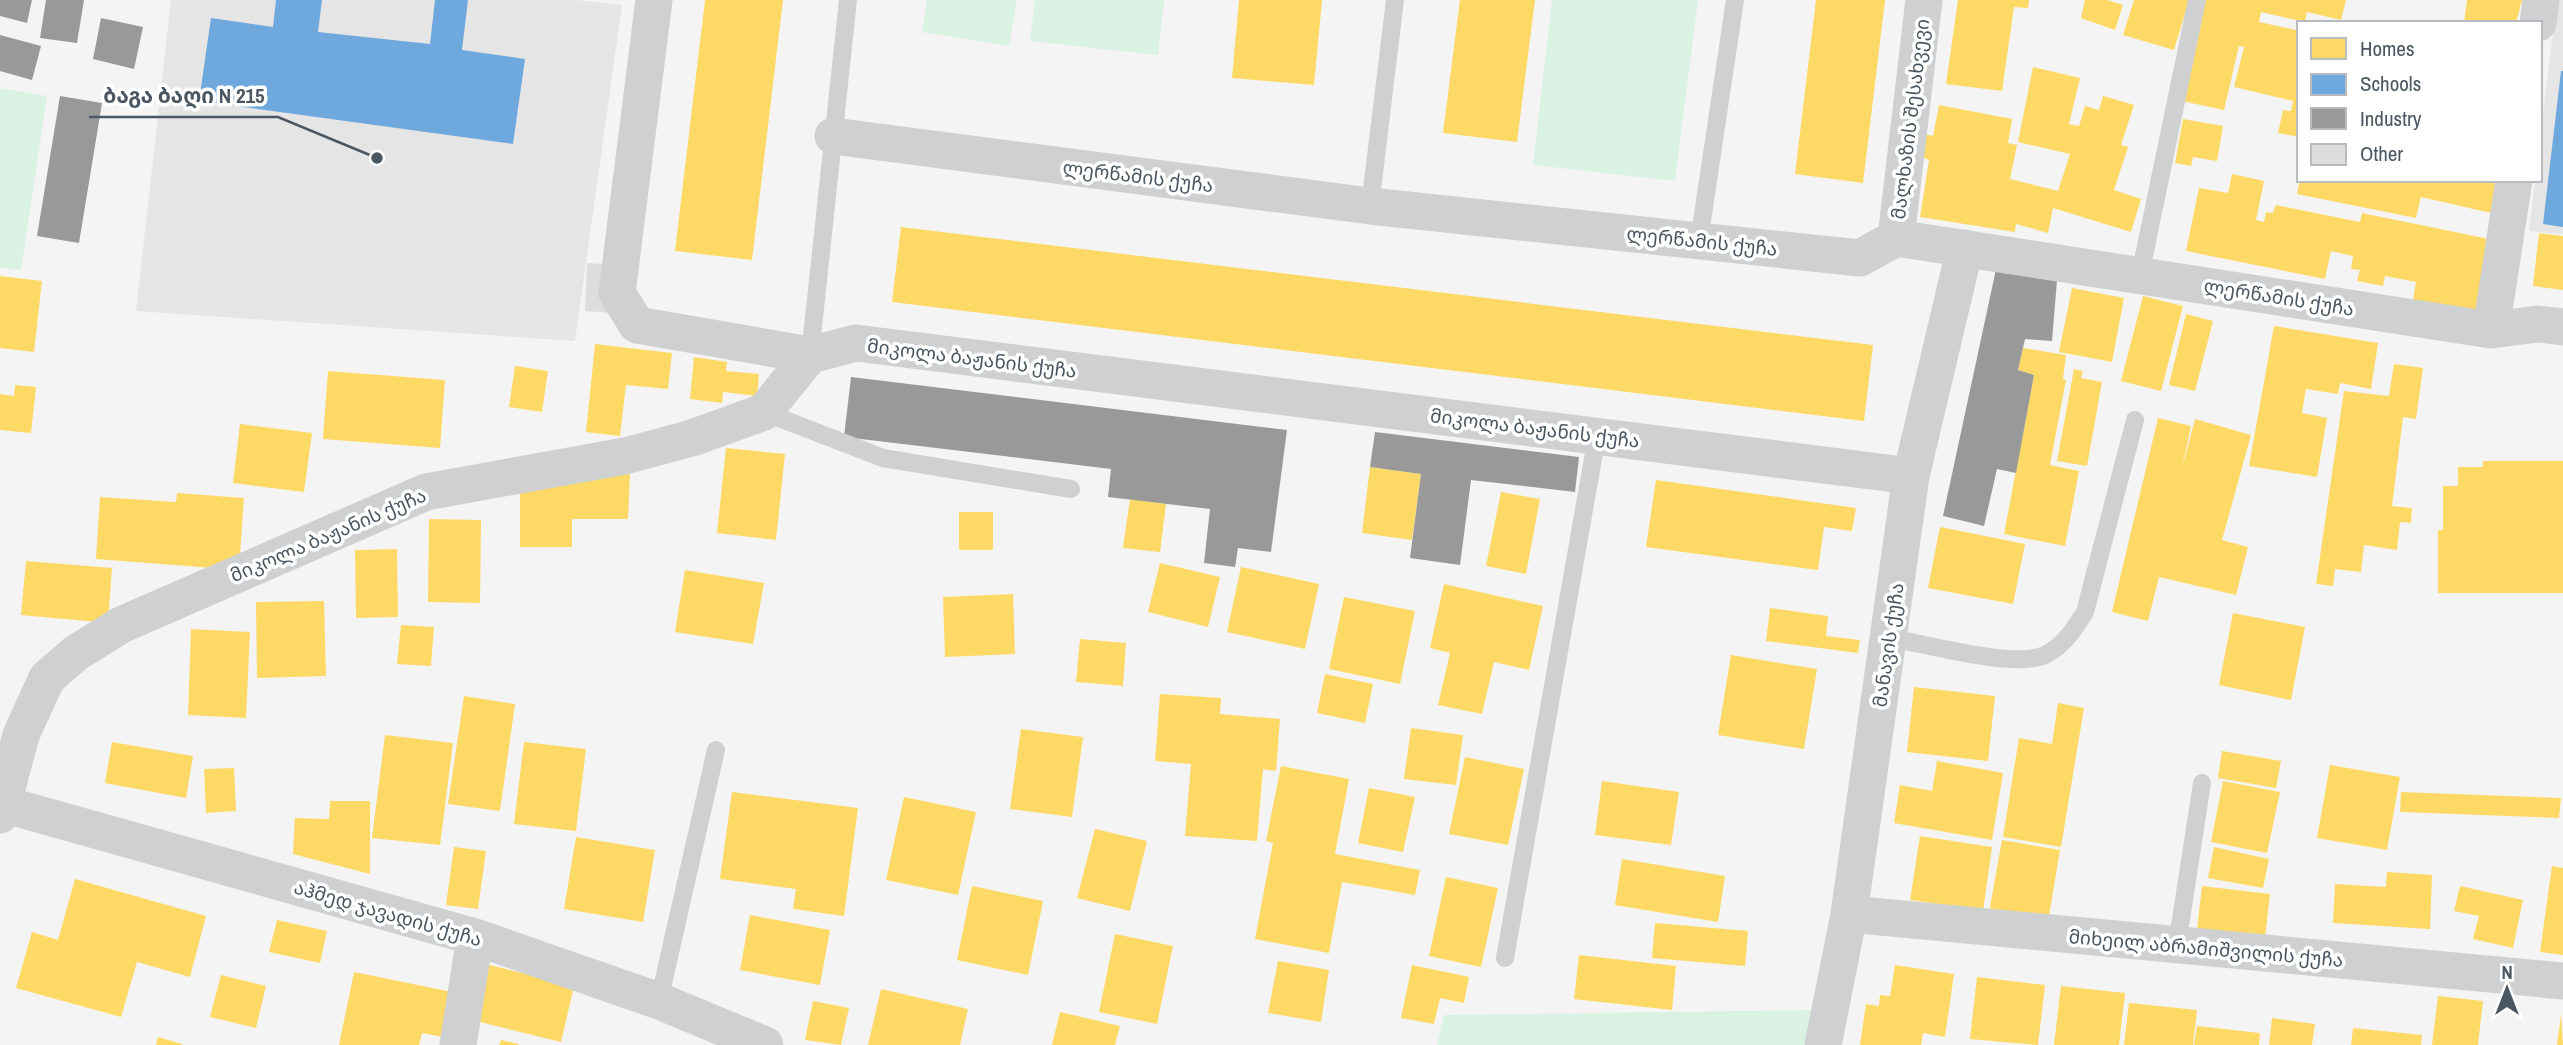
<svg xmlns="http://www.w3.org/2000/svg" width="2563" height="1045" viewBox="0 0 2563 1045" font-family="'Archivo Narrow','Noto Sans Georgian',sans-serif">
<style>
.education{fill:#e6e5e6}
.green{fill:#d9f2e3}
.homes{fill:#ffd966}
.schools{fill:#6fa8dc}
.industry{fill:#999}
.building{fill:#ddddde}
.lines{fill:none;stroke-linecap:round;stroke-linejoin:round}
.lane{stroke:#ced0d2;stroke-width:18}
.street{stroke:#ced0d2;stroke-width:37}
.labels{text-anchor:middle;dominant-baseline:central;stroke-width:7;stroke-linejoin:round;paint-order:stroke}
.street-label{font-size:19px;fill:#4a5661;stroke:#fff}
.leader{fill:none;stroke:#4a5661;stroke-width:2.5}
.callout-dot{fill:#4a5661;stroke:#fff;stroke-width:2.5}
.callout-label{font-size:21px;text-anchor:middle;font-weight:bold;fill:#4a5661;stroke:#fff;stroke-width:7;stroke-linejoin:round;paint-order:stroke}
</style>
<rect width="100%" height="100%" fill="#f4f4f4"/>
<path class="education" d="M 171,0 L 577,0 L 622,5 L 575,341 L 136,311 Z
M 2557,0 L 2563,0 L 2563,234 L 2529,231 L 2535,180 L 2540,180 L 2540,138 Z"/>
<path class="green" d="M 927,0 L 1017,0 L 1009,46 L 922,32 Z
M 1035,0 L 1164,0 L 1158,55 L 1030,41 Z
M 1552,0 L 1698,0 L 1675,181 L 1533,165 Z
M 0,88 L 47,96 L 21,270 L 0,267 Z
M 1813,1010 L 1806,1045 L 1437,1045 L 1444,1015 Z"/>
<path class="homes" d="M 705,0 L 783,0 L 752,260 L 675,251 Z
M 1239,0 L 1322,0 L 1314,85 L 1232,78 Z
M 1460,0 L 1535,0 L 1517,142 L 1443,133 Z
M 1816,0 L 1885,0 L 1863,183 L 1795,174 Z
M 1958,0 L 2029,0 L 2028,8 L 2014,7 L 2002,91 L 1946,84 Z
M 2085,0 L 2107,0 L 2123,5 L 2115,30 L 2081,18 Z
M 2134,0 L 2189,0 L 2174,50 L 2123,35 Z
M 2205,0 L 2346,0 L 2341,20 L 2307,12 L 2305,22 L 2261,12 L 2259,22 L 2296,30 L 2299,25 L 2299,137 L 2278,133 L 2283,110 L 2291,111 L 2293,101 L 2234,87 L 2244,47 L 2239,46 L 2224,110 L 2182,101 Z
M 2467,0 L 2522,0 L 2516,23 L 2464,23 Z
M 2033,67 L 2080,78 L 2069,124 L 2079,126 L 2085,106 L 2099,110 L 2103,96 L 2134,105 L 2121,145 L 2128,147 L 2114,190 L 2141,199 L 2131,232 L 2053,208 L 2048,233 L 2016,224 L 2015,232 L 1920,217 L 1929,160 L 1919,156 L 1920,133 L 1933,136 L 1939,105 L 2012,119 L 2008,143 L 2017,145 L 2010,179 L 2058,191 L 2070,154 L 2018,142 Z
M 2183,119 L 2223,126 L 2217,161 L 2193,157 L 2191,166 L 2175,163 Z
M 2232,174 L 2264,181 L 2256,220 L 2264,222 L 2266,212 L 2273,213 L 2276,205 L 2360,222 L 2362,213 L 2494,240 L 2478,316 L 2411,312 L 2416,282 L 2385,276 L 2383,286 L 2357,281 L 2360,270 L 2351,269 L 2353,256 L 2331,251 L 2325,279 L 2186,251 L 2199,188 L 2228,193 Z
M 2300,180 L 2498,180 L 2491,213 L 2421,197 L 2416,218 L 2297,194 Z
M 901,227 L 1873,345 L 1864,421 L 892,302 Z
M 2539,233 L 2563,236 L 2563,290 L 2533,286 Z
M 0,276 L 42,281 L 34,352 L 0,348 Z
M 2072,288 L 2124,298 L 2112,362 L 2059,352 Z
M 2143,296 L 2183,306 L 2161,391 L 2121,381 Z
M 2186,314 L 2213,321 L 2195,391 L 2169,385 Z
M 2274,326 L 2378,343 L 2371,389 L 2340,383 L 2338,394 L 2306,389 L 2302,413 L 2327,418 L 2317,477 L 2249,466 Z
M 595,344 L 672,353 L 668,389 L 626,385 L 620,436 L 586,432 Z
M 2023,348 L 2066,355 L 2063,379 L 2066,380 L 2050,465 L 2079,471 L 2065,546 L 2004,534 L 2034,375 L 2018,370 Z
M 694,357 L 727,362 L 726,371 L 759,374 L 757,396 L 723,392 L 722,403 L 690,399 Z
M 2394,364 L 2423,368 L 2416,419 L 2403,417 L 2392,506 L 2412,508 L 2411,523 L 2400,522 L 2397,550 L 2364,545 L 2361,572 L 2335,569 L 2333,586 L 2316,584 L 2344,391 L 2389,396 Z
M 515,366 L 548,371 L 542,412 L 509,407 Z
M 2074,369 L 2083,371 L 2081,378 L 2102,382 L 2087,466 L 2057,461 Z
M 328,371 L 445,380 L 440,448 L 323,439 Z
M 15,385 L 36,387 L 31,433 L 0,430 L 0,394 L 14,396 Z
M 2158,418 L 2191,426 L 2182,468 L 2195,419 L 2251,435 L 2222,540 L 2248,547 L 2236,595 L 2159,577 L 2148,621 L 2112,612 Z
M 240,424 L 312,433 L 304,492 L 233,483 Z
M 726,448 L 785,454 L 776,540 L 717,533 Z
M 2483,461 L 2563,461 L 2563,593 L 2438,593 L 2438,530 L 2443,530 L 2443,486 L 2458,486 L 2458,467 L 2483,467 Z
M 1370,467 L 1421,474 L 1412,540 L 1362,533 Z
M 630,473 L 628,519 L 572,519 L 572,547 L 520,547 L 520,492 Z
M 1656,480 L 1856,508 L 1852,531 L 1824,527 L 1818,570 L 1646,547 Z
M 1501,492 L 1540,499 L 1526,574 L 1486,566 Z
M 177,493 L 244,498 L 239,570 L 96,559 L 100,497 L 176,502 Z
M 1130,499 L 1166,504 L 1160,552 L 1123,548 Z
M 959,512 L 993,512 L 993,550 L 959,550 Z
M 429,519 L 481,520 L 480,603 L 428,602 Z
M 1940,527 L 2025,544 L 2013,604 L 1928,588 Z
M 397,549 L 398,617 L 356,618 L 355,550 Z
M 26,561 L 112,568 L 108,623 L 21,615 Z
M 1160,563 L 1220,577 L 1208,627 L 1148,612 Z
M 1241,567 L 1319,584 L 1305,649 L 1227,632 Z
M 685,570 L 764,583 L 753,644 L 675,632 Z
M 1444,584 L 1543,606 L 1529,670 L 1494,662 L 1482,714 L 1438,705 L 1450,653 L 1430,648 Z
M 1013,594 L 1015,654 L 945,657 L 943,597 Z
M 1344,597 L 1415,611 L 1400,684 L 1329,669 Z
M 324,601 L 326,676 L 257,678 L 256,602 Z
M 1770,608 L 1828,616 L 1826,636 L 1860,640 L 1858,653 L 1766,641 Z
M 2233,613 L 2305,627 L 2291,700 L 2219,685 Z
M 401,625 L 434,627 L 431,666 L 397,664 Z
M 191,629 L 250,632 L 246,718 L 188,715 Z
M 1080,639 L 1126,643 L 1123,686 L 1076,682 Z
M 1731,655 L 1817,669 L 1804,749 L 1718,735 Z
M 1325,674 L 1373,684 L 1365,723 L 1317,713 Z
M 1914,687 L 1995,696 L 1988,761 L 1907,752 Z
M 1160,694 L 1221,698 L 1220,714 L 1280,719 L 1276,771 L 1263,769 L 1257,841 L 1185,836 L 1191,764 L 1155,761 Z
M 464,696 L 515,704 L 500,811 L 448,804 Z
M 2058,703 L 2084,708 L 2061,847 L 2003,837 L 2019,738 L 2052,744 Z
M 1411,728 L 1463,735 L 1456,785 L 1404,779 Z
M 1021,729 L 1083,737 L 1072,817 L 1010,809 Z
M 385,735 L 453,743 L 440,845 L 372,838 Z
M 112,742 L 193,756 L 186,798 L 105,783 Z
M 524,742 L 586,749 L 576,831 L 514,824 Z
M 2222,751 L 2281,761 L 2276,788 L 2218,778 Z
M 1465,757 L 1524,769 L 1508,845 L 1449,834 Z
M 1937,761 L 2003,773 L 1992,840 L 1894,823 L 1900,785 L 1932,791 Z
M 2330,765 L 2400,777 L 2387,850 L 2317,838 Z
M 1281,766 L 1349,779 L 1335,854 L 1420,870 L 1415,895 L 1342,882 L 1329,953 L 1255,939 L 1273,843 L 1266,841 Z
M 234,768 L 236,811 L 206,813 L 204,769 Z
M 1602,781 L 1679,792 L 1671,845 L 1595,835 Z
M 2223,781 L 2280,792 L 2267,853 L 2211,842 Z
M 1369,788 L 1415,797 L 1403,852 L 1358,843 Z
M 732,792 L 858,808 L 844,916 L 793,909 L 796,889 L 720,879 Z
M 2401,792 L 2561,798 L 2559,818 L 2400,812 Z
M 904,797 L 976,812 L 958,895 L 886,880 Z
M 330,801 L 370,801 L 370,874 L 293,854 L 295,818 L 329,819 Z
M 1095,829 L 1147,841 L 1130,911 L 1077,898 Z
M 1920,836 L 1992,847 L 1983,911 L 1910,900 Z
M 576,837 L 655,850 L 643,922 L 564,909 Z
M 2002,840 L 2060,850 L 2047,928 L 1988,918 Z
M 454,847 L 486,851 L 478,909 L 446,905 Z
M 2214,847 L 2269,859 L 2263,888 L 2208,878 Z
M 1622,859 L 1725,876 L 1718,922 L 1615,905 Z
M 2552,866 L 2563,868 L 2563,955 L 2540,952 Z
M 2387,872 L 2432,875 L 2430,929 L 2333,923 L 2335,884 L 2386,887 Z
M 1446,877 L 1498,888 L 1481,967 L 1429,956 Z
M 75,879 L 206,916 L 190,977 L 137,962 L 121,1017 L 16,988 L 32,932 L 58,940 Z
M 972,886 L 1043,901 L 1028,975 L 957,960 Z
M 2202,886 L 2270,894 L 2264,946 L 2196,938 Z
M 2460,886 L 2523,900 L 2513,948 L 2473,939 L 2479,916 L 2454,911 Z
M 750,915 L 830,930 L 820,985 L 740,970 Z
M 277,920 L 327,931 L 320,963 L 269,952 Z
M 1655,923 L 1748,931 L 1745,966 L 1652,958 Z
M 1115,934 L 1173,946 L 1157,1024 L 1099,1012 Z
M 1579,955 L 1676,966 L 1672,1010 L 1574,999 Z
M 1278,961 L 1329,970 L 1321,1022 L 1268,1013 Z
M 486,964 L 574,986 L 561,1042 L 472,1020 Z
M 1412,965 L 1469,977 L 1464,1003 L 1440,998 L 1434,1024 L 1401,1018 Z
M 1895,965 L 1954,974 L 1945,1037 L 1923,1033 L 1921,1045 L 1860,1045 L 1866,1004 L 1879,1006 L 1880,995 L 1890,996 Z
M 354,972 L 452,992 L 443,1037 L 422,1033 L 419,1045 L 339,1045 Z
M 221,975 L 266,986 L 256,1028 L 210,1017 Z
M 1977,977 L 2045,985 L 2038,1045 L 1970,1039 Z
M 2061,986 L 2125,993 L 2119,1045 L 2054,1045 Z
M 881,989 L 968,1009 L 960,1045 L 868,1045 Z
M 2438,996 L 2483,1001 L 2478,1045 L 2432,1045 Z
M 813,1001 L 849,1008 L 841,1045 L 805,1040 Z
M 2129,1003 L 2197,1010 L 2193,1045 L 2124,1045 Z
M 1060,1012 L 1120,1026 L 1115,1045 L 1052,1045 Z
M 2561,1014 L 2563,1045 L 2557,1045 Z
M 2272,1018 L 2315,1024 L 2312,1045 L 2269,1045 Z
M 2197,1026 L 2260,1033 L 2259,1045 L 2194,1045 Z
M 2353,1028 L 2422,1035 L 2421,1045 L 2351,1045 Z
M 158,1037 L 182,1044 L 182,1045 L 156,1045 Z
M 501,1040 L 519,1044 L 518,1045 L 499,1045 Z"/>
<path class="schools" d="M 276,0 L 322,0 L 318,32 L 430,44 L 435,0 L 468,0 L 462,50 L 525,59 L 513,144 L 199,101 L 211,18 L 273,27 Z
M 2561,71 L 2563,71 L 2563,227 L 2543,224 Z"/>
<path class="industry" d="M 0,0 L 32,0 L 27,23 L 0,16 Z
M 46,0 L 84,0 L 77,43 L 40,38 Z
M 101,18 L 143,27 L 134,69 L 93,59 Z
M 0,35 L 41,46 L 32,80 L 0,71 Z
M 60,96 L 102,103 L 79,243 L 37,236 Z
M 1998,260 L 2058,268 L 2052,341 L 2025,339 L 2018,370 L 2034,375 L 2016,473 L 1997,469 L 1984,526 L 1943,516 Z
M 851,377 L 1287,430 L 1271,552 L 1238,548 L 1235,567 L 1204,563 L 1210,509 L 1108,497 L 1111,469 L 844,437 Z
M 1375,432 L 1579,457 L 1575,492 L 1471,480 L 1460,565 L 1410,558 L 1421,474 L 1370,467 Z"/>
<path class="building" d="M 587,263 L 616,265 L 614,313 L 585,311 Z"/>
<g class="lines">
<path class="lane" d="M 1370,206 L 1395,0
M 1699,241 L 1735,0
M 2140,275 L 2197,0
M 810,355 L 848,0
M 764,412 L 883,458 L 1071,489
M 1890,638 C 1926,644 2014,669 2045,655 C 2064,646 2074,629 2085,612 L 2135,420
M 2177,945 L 2202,783
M 1505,958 L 1597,436
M 659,1001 L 716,750"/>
<path class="street" d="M 654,0 L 617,293 L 637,325 L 810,355
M 2538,23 L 2541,0
M 833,136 L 1370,206 L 1860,258 L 1896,238 L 2491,330 L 2538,324 L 2563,327
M 1896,238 L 1924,0
M 2491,330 L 2514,180
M 3,804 L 475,937 L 659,1001 L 765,1045
M 0,815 L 21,735 L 47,678 L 76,653 L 121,625 L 426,492 L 625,456 L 692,438 L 764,412 L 810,355 L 856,343 L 1911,476
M 1849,914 L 2563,981
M 458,1045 L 475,937
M 1823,1045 L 1849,914 L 1911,476 L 1965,248"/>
</g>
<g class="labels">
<g class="street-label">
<text transform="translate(1910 119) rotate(-83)">მალხაზის შესახვევი</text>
<text transform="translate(1138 176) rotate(7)">ლერწამის ქუჩა</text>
<text transform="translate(1702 241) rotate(6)">ლერწამის ქუჩა</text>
<text transform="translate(2279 297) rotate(9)">ლერწამის ქუჩა</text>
<text transform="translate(972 358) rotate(7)">მიკოლა ბაჟანის ქუჩა</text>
<text transform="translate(1535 428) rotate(7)">მიკოლა ბაჟანის ქუჩა</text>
<text transform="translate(328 535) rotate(-23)">მიკოლა ბაჟანის ქუჩა</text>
<text transform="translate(1888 645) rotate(-82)">მანავის ქუჩა</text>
<text transform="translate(388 913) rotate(16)">აჰმედ ჯავადის ქუჩა</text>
<text transform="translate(2206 948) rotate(5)">მიხეილ აბრამიშვილის ქუჩა</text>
</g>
</g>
<path class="leader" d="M377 158L278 117H89"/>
<circle class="callout-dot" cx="377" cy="158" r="7"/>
<g class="callout-label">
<text x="184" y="103">ბაგა ბაღი N 215</text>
</g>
<rect x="2297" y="21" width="245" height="161" fill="#ffffff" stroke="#b7bbc0" stroke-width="2"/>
<rect x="2311" y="38" width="35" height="21" fill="#ffd966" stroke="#b7bbc0" stroke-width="2"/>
<text x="2360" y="56" font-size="21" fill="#4a5661">Homes</text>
<rect x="2311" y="74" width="35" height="21" fill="#6fa8dc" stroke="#b7bbc0" stroke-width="2"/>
<text x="2360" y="91" font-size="21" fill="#4a5661">Schools</text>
<rect x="2311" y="108" width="35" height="21" fill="#999999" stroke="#b7bbc0" stroke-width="2"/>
<text x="2360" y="126" font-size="21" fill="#4a5661">Industry</text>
<rect x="2311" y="144" width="35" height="21" fill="#ddddde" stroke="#b7bbc0" stroke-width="2"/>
<text x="2360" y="161" font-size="21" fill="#4a5661">Other</text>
<g transform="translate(2507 989)" stroke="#ffffff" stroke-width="5" paint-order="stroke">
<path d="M0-5L12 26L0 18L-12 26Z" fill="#4a5661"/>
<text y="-10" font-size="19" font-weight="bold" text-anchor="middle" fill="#4a5661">N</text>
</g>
</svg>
